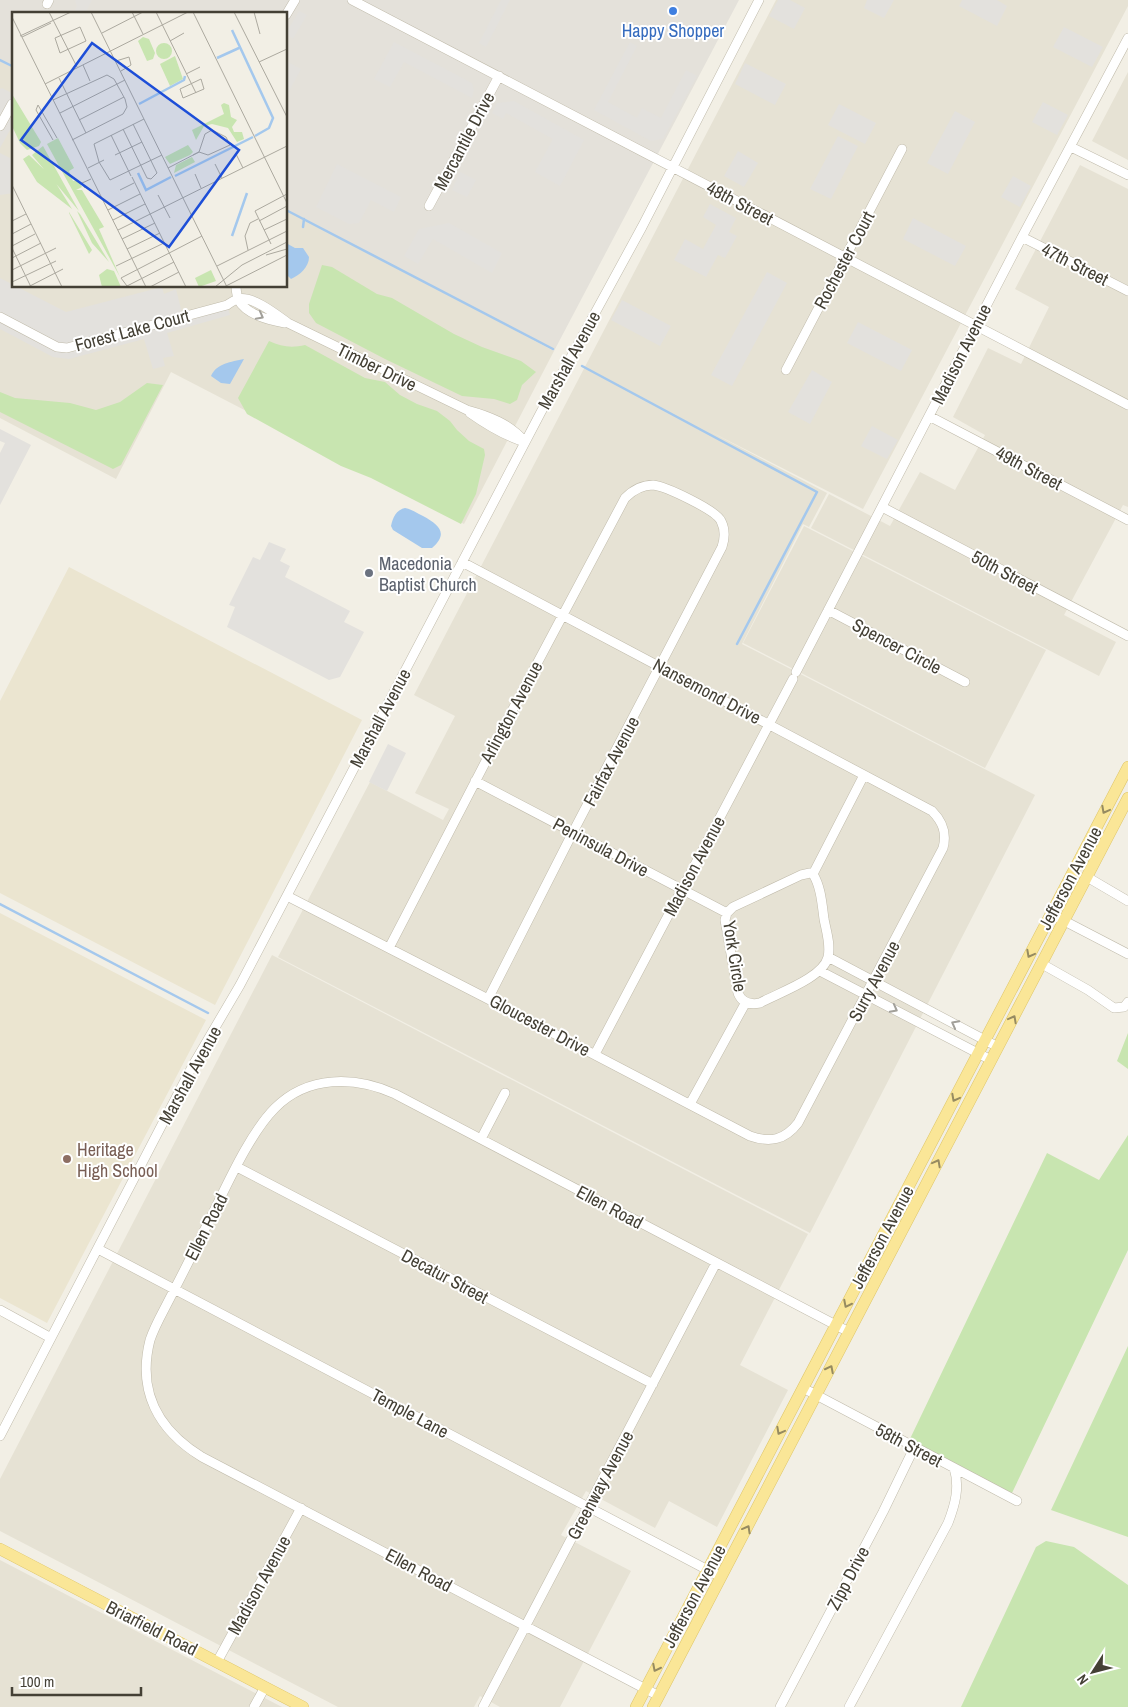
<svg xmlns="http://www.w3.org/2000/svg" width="1128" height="1707" viewBox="0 0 1128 1707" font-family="'Archivo Narrow',sans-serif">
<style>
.residential{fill:#e6e2d4}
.industrial{fill:#e4e1da}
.education{fill:#ebe5d0}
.green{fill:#c8e5b0}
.parking{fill:#e3e1dd}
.water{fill:#a4c8ed}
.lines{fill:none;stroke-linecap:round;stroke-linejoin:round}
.stream{stroke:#a4c8ed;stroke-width:2.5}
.minor-casing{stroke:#c0bbab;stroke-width:10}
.major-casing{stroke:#dec567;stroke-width:12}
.minor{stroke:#fff;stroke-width:9}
.major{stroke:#fae697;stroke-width:11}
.oneway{stroke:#a2a09a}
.oneway2{stroke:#968b61}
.shop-dot{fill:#3f7fe0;stroke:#fff;stroke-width:2}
.worship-dot{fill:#6b7280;stroke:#fff;stroke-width:2}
.education-dot{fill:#8d6e63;stroke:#fff;stroke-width:2}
.labels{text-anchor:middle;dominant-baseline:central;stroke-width:4;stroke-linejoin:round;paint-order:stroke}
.shop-label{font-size:18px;fill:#366cbe;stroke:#fff}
.street-label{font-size:18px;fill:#444035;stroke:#fff}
.worship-label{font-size:18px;fill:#5b616d;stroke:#fff;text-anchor:start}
.education-label{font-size:18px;fill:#785e54;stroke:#fff;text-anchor:start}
.inset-river{fill:none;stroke:#a4c8ed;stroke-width:2.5}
.inset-road{fill:none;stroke:#aca99f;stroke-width:1}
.view{fill:#1d4ed8;fill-opacity:0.15;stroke:#1d4ed8;stroke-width:2.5}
.inset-edge{fill:none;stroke:#444035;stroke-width:2.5}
</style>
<rect width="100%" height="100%" fill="#f2efe5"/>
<path class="residential" d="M 776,0 L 1128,0 L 1128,6 L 863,509 L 707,430 L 827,493 L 809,527 L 803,524 L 742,644 L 1035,795 L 810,1233 L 278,957 L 370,782 L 443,820 L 449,809 L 415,793 L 455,716 L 414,695 Z
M 0,61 L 14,68 L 14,286 L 286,286 L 286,209 L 554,351 L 464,524 L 171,372 L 116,479 L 0,418 Z
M 1128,72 L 1128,160 L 1092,141 Z
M 1080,165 L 1128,189 L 1128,507 L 1123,505 L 1064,615 L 1116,642 L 1099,676 L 811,528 L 829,494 L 890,526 L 920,472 L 955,490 L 985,435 L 953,417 L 988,348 L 1021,364 L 1049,307 L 1015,289 Z
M 804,526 L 1046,650 L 985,768 L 743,643 Z
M 272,955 L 808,1234 L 740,1365 L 788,1390 L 717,1527 L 669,1501 L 655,1528 L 586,1491 L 561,1535 L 631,1571 L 560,1707 L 500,1707 L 480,1696 L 474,1707 L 338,1707 L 0,1531 L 0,1479 Z
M 0,1560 L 282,1707 L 0,1707 Z"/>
<path class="industrial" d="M 0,0 L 739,0 L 554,351 L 286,209 L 286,14 L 14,14 L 14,68 L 0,61 Z"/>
<path class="education" d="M 69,567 L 362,720 L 215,1005 L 0,893 L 0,701 Z
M 0,913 L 206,1020 L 47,1323 L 0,1298 Z"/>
<path class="green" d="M 322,265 L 332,267 L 377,294 L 392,298 L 454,334 L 482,347 L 521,361 L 536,372 L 522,385 L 517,400 L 510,404 L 494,399 L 462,396 L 385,359 L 316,323 L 309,313 L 309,304 Z
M 269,341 C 282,347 292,348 305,345 L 365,378 L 385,382 L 400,395 L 417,404 L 437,411 L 450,421 L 457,430 L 469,441 L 484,449 L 485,455 L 476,494 L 461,524 L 371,478 L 341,466 L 247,414 L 238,398 Z
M 147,383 L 163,385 L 121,465 L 113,469 L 0,412 L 0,392 L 15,398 L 70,403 L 96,410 L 120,402 Z
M 1128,1033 L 1128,1069 L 1117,1061 Z
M 1128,1135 L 1128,1250 L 1012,1493 L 908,1443 L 1047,1153 L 1099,1180 Z
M 1128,1346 L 1128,1537 L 1051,1510 Z
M 1046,1541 L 1074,1547 L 1128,1585 L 1128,1707 L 961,1707 L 1036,1547 Z"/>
<path class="parking" d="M 75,0 L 92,0 L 85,14 L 73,14 L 77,6 Z
M 501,0 L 510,0 L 486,47 L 479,43 Z
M 778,0 L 790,0 L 805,8 L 794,29 L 769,16 Z
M 867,0 L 894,0 L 884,18 L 864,8 Z
M 962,0 L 997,0 L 1007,6 L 997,26 L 959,6 Z
M 299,11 L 307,15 L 293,39 L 286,33 Z
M 1064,27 L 1103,47 L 1092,67 L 1053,47 Z
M 394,42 L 472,83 L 474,90 L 472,98 L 404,62 L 390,87 L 374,79 Z
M 630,42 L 637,46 L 608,102 L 637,118 L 642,108 L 661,118 L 686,70 L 697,76 L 663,139 L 651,141 L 594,110 Z
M 286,61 L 301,69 L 286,97 Z
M 745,63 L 786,84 L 775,105 L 735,84 Z
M 2,88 L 14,94 L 14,123 L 0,148 L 0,89 Z
M 514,101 L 584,140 L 560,186 L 535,172 L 553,139 L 506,113 L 503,119 L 492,113 L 497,103 Z
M 1043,102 L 1068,115 L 1057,135 L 1032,122 Z
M 839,104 L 876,123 L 865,144 L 828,125 Z
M 955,111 L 975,122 L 948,174 L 927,163 Z
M 838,136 L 858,146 L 831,199 L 810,189 Z
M 738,151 L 758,163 L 744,187 L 724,176 Z
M 0,153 L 14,160 L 14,193 L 0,195 Z
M 337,164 L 401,197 L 394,212 L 371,200 L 359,223 L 349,224 L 316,207 Z
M 460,172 L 476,180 L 467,197 L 452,190 Z
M 1013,176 L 1031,186 L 1020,207 L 1001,197 Z
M 710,204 L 736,218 L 729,232 L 737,236 L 725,258 L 718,255 L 706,277 L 674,260 L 685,239 L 703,249 L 716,225 L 703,217 Z
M 913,218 L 966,246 L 955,266 L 903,239 Z
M 449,223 L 502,253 L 492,273 L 433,239 L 418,264 L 404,256 L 419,229 Z
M 767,272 L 787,283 L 732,386 L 711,375 Z
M 0,278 L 66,312 L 162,287 L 164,294 L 176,289 L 183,317 L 227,305 L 230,315 L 167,333 L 174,356 L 163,358 L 165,366 L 153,369 L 144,339 L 69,359 L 53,357 L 0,329 Z
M 622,300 L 671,326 L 660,346 L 611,320 Z
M 858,322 L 912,350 L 901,371 L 847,343 Z
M 812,370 L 832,382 L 810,424 L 788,412 Z
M 872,426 L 898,440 L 887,459 L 861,446 Z
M 0,429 L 31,445 L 0,505 L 0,453 L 5,443 L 0,441 Z
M 269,542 L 286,549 L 280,561 L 290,566 L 285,577 L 350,611 L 344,622 L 364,632 L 340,677 L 329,680 L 227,627 L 235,607 L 229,605 L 253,557 L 260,560 Z
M 388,744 L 406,753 L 387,791 L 369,782 Z"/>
<path class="water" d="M 286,243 L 295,248 L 303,248 L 309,257 C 309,267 300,275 291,279 L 286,274 Z
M 244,359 L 230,384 L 221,383 L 211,376 C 217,363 231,362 244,359 Z
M 405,508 C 411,509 417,513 423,516 C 439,525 449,533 432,548 L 422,548 L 393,530 L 391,526 C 393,517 396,510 405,508 Z"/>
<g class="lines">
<path class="stream" d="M 0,60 L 14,67
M 286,210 L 553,349
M 303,227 L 304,219
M 582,366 L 817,492 L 737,644
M 0,904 L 208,1013"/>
<g class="minor-casing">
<path id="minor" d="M 352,0 L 1128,405
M 47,4 L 49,0
M 286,15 L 295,0
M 0,126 L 12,104 L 14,105
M 1071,147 L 1128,175
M 429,206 L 499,76
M 1022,237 L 1128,291
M 236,286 C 236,290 237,295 238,299 C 246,315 269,320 285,323
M 0,317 L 57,347 L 67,348 L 227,305 C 230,303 234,300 238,299 C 252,295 277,315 288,323 L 467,410 C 489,416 510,424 525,442
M 786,370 L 902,149
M 470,413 C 487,425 505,436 525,442
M 929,416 L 1128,520
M 882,507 L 1128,636
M 828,610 L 965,682
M 796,672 L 1022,237 L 1128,38
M 475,781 L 727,913
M 810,873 L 813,874 C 821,887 822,904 824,919 C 826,930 831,945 828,957 C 823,978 778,993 760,1003 C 750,1005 742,1003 738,993 L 725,920 L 727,913 L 733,907 L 801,875 Z
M 813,874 L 864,775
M 1087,877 L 1128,901
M 287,896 L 488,999 L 750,1136 C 770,1143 785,1140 798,1123 L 943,848 C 947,833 943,822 932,811 L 462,562
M 1051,914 L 1128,954
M 389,948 L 515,705 L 625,498 C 633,490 642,485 653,485 C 665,486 716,510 721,521 C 725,529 725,538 722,547 L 573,832 L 488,999
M 828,957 L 998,1047
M 1042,964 L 1088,990 L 1114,1008 L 1124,1007 L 1128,1002
M 820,971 L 991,1060
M 595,1054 L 793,679
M 690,1104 L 746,1002
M 481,1139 L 505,1093
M 237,1167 L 653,1384
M 98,1249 L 721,1577
M 0,1310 L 51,1338
M 803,1388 L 1017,1501
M 0,1436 L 193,1065 L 240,985 L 541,412 L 642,227 L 759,0
M 217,1662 L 301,1508
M 659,1696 L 202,1457 C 158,1430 137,1391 150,1340 C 155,1325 163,1312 170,1298 C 182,1275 194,1251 206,1227 C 224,1192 248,1135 275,1108 C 308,1075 355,1076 395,1094 L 849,1332
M 254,1707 L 265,1687
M 483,1707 L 716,1263
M 780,1707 L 883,1512 L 914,1448
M 849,1707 L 948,1523 C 955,1505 960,1487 954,1468"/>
</g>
<g class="major-casing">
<path id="major" d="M 0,1549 L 303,1707
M 636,1707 L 1128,767
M 653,1707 L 1128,798"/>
</g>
<use href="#minor" class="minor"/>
<use href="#major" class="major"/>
</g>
<defs><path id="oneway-chevron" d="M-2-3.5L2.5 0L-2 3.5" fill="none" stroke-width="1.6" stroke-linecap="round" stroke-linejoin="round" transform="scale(1.25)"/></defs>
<g class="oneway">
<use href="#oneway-chevron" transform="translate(260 316) rotate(28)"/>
<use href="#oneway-chevron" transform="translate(894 1009) rotate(28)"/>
<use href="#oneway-chevron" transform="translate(955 1024) rotate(-152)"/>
</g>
<g class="oneway2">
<use href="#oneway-chevron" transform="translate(1105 810) rotate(118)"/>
<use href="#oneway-chevron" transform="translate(1030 954) rotate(118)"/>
<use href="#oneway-chevron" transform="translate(1013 1019) rotate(-62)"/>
<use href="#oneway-chevron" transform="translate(955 1098) rotate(118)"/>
<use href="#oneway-chevron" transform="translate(937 1163) rotate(-62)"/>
<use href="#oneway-chevron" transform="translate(847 1304) rotate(117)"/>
<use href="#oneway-chevron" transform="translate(830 1369) rotate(-63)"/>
<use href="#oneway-chevron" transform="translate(780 1431) rotate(118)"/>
<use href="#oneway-chevron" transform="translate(747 1529) rotate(-61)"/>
<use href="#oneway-chevron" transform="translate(656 1668) rotate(117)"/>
</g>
<circle class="shop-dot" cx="673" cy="11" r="5"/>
<circle class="worship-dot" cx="369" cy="573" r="5"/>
<circle class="education-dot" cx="67" cy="1159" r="5"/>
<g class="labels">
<g class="shop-label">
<text x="673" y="30">Happy Shopper</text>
</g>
<g class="street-label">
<text transform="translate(464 141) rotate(-62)">Mercantile Drive</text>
<text transform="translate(740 203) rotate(28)">48th Street</text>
<text transform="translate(844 260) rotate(-62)">Rochester Court</text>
<text transform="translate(1075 264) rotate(27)">47th Street</text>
<text transform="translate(132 330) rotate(-15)">Forest Lake Court</text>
<text transform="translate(961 354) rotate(-63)">Madison Avenue</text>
<text transform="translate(569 360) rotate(-61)">Marshall Avenue</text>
<text transform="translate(377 367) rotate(26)">Timber Drive</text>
<text transform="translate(1029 468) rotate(28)">49th Street</text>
<text transform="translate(1005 572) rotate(28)">50th Street</text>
<text transform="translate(897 646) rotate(28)">Spencer Circle</text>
<text transform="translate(707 691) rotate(28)">Nansemond Drive</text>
<text transform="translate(511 712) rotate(-62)">Arlington Avenue</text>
<text transform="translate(380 718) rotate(-62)">Marshall Avenue</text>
<text transform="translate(611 761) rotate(-62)">Fairfax Avenue</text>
<text transform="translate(601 847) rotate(28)">Peninsula Drive</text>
<text transform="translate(694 866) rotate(-62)">Madison Avenue</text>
<text transform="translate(1070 878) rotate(-62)">Jefferson Avenue</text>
<text transform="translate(735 956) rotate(81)">York Circle</text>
<text transform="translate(874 981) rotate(-62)">Surry Avenue</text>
<text transform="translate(540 1025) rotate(28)">Gloucester Drive</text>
<text transform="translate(190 1075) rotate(-61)">Marshall Avenue</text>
<text transform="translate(610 1207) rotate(28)">Ellen Road</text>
<text transform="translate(206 1227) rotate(-63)">Ellen Road</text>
<text transform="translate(882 1237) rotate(-62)">Jefferson Avenue</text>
<text transform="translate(445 1276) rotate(28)">Decatur Street</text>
<text transform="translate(410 1413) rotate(28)">Temple Lane</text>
<text transform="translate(909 1445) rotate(28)">58th Street</text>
<text transform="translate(600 1485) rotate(-62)">Greenway Avenue</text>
<text transform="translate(419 1570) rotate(28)">Ellen Road</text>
<text transform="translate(848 1578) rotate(-62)">Zipp Drive</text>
<text transform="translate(259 1585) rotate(-61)">Madison Avenue</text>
<text transform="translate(694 1596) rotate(-62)">Jefferson Avenue</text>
<text transform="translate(152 1628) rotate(27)">Briarfield Road</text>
</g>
<g class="worship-label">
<text x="379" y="563">Macedonia<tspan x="379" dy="21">Baptist Church</tspan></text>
</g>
<g class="education-label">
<text x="77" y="1149">Heritage<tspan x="77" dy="21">High School</tspan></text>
</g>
</g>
<g transform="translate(12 12)">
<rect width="275" height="275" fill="#f2efe5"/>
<path d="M 131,25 L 137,27 L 143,41 L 141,47 L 135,49 L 126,29 ZM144 39a8 8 0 1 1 16 0a8 8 0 1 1-16 0ZM 163,44 L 171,67 L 158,74 L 148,52 ZM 0,82 L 29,130 L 27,134 L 15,138 L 8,131 L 0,114 ZM 212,91 L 217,93 L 219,105 L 225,108 L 220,115 L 222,120 L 230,120 L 232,127 L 225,130 L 216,116 L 200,112 L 192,114 L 184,128 L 180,118 L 212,102 L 209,93 ZM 46,126 L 62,156 L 57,159 L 61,169 L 66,168 L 70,175 L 64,178 L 70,178 L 92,215 L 87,217 L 108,265 L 35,132 ZM 176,133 L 181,140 L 178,143 L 158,152 L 155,148 L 153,145 ZM 31,134 L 67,199 L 20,143 ZM 17,143 L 40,165 L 60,197 L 25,170 L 11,147 ZM 180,145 L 183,150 L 162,161 L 164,153 ZM 65,199 L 68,202 L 97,250 L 80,231 ZM 57,200 L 80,238 L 77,242 L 57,201 ZM 95,257 L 102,259 L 109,275 L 90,275 L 87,263 ZM 199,258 L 204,269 L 187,275 L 183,266 Z" fill="#c8e5b0"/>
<path class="inset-river" d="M 220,18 L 261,106 L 257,116 L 243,124M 205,46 L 227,36M 127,92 L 172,68 L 173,64M 126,161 L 134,178 L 159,165M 163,164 L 241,125M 220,224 L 235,181"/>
<path class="inset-road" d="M 37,0 L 65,55M 79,0 L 215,275M 120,0 L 131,22M 144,0 L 184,81M 181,0 L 275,191M 222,0 L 275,105M 242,0 L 248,22M 0,5 L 134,275M 68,15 L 74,29 L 48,41 L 43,26 ZM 90,21 L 131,0M 8,24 L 59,0M 10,25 L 39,11M 158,29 L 172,21M 104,49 L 117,45 L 119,53 L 109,59M 247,50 L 275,37M 71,53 L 78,69M 174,62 L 188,55M 47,66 L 74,121M 189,67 L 192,77 L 171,86 L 168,77 ZM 33,72 L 176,0M 41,88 L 95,63 L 102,67 L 113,87 L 115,95 L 111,102 L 60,128M 48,101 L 113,68M 132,107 L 82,132 L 87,150 L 98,168 L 150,143M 67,108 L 112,85M 111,117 L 135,166 L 139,167 L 145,161 L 121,112M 99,123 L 119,164M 41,128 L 24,98 L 26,93 L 45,126M 224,142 L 231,156M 103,143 L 130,130M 203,152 L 210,166M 76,156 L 92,148M 156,156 L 158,155 L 187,140 L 196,143 L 218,133 L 214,125 L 200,118 L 193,122 L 187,140 L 181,143M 183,162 L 189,176M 120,165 L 174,275M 0,173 L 50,275M 73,176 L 70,171 L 79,167M 108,178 L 122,171M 146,183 L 158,206M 96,198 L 128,182M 101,208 L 133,192M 0,209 L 14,202M 247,209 L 275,194M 106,218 L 275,134M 252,218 L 275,207M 0,222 L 19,212M 110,227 L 143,211M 259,232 L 243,199 L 275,182M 0,234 L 23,222M 0,236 L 19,275M 115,237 L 148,221M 236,238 L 233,224 L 238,211 L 246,207M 254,243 L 275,237M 0,246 L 29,231M 162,250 L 115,274 L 109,266 L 190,224M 104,254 L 152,231M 205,254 L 275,219M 0,258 L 44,236M 0,270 L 44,249M 16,275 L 51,257M 138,275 L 167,260M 203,275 L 230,253 L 275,230M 212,275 L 275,243"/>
<path class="view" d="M 80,31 L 227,138 L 157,235 L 9,128 Z"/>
<rect width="275" height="275" class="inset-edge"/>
</g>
<g transform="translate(1093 1672) rotate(234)" stroke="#ffffff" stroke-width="4" paint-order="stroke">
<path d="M0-4L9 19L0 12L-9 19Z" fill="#444035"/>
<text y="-8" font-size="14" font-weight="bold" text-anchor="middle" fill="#444035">N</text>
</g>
<path d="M12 1687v8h129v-8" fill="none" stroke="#444035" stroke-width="2.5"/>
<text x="20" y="1687" font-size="15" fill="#444035" stroke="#ffffff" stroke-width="4" paint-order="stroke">100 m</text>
</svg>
